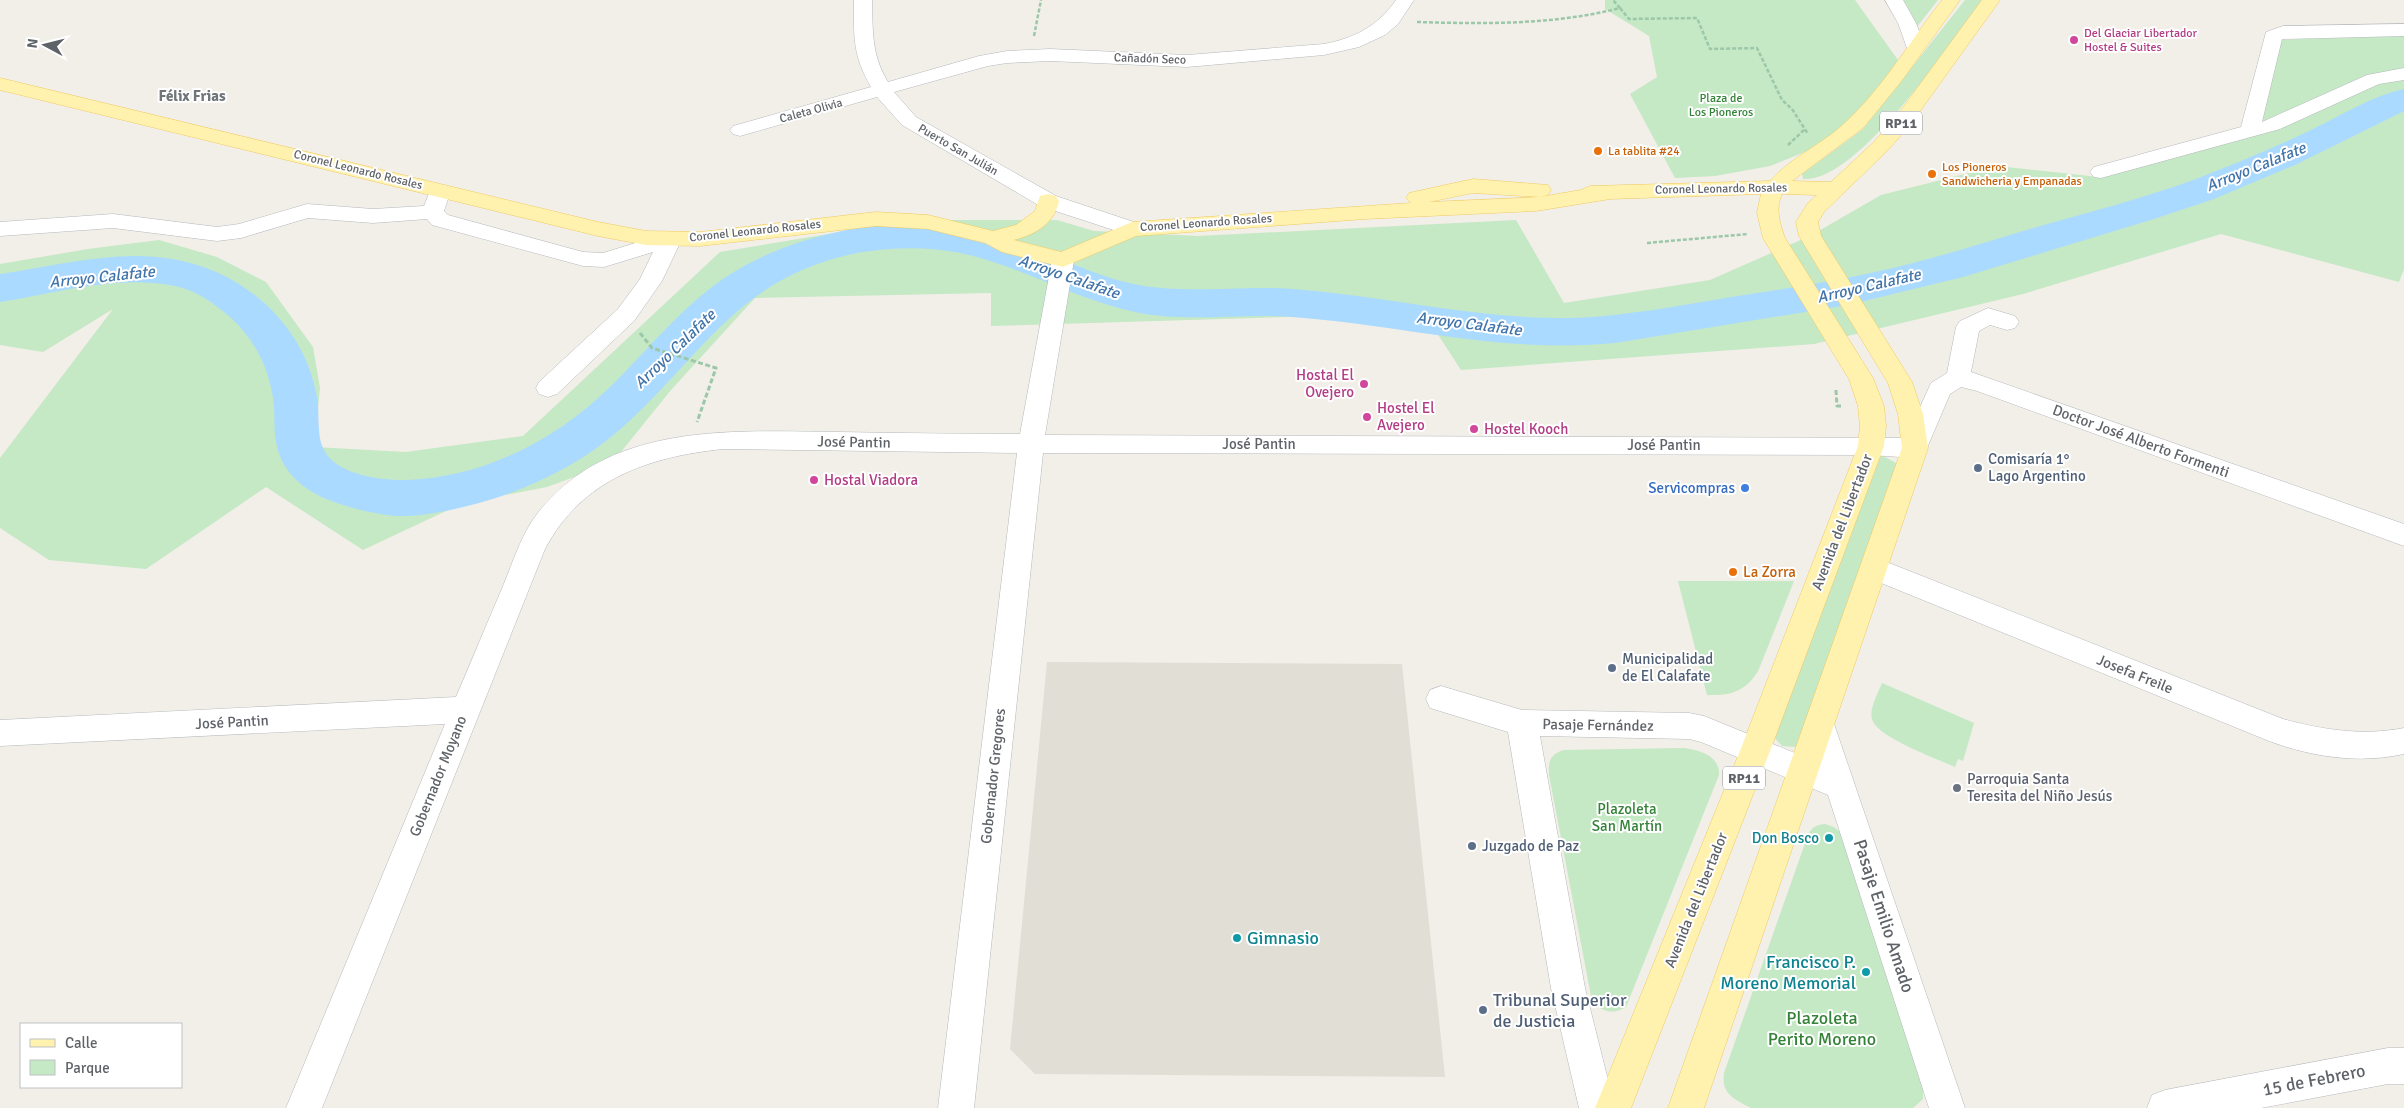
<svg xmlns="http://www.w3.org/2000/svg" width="2404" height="1108" viewBox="0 0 2404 1108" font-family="Signika,sans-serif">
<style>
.education{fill:#e1ded6}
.green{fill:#c5e8c5}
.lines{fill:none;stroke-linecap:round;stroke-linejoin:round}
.river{fill:#aadaff;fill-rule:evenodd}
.minor-casing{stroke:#b5b8bc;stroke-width:1}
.major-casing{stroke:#f2c960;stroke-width:1}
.path-far1{stroke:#9cc7a9;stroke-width:2.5;stroke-dasharray:4 2;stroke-linecap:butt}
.path{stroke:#9cc7a9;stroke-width:3;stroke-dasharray:5 2.5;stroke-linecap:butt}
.minor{fill:#fff;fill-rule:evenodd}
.major{fill:#fff2af;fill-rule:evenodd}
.hotel-dot{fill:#d1479c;stroke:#fff;stroke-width:2}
.food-dot{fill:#e8710a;stroke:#fff;stroke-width:2}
.service-dot{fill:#5c6f8a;stroke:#fff;stroke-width:2}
.shop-dot{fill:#3f7fe0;stroke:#fff;stroke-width:2}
.worship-dot{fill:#6b7280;stroke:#fff;stroke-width:2}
.culture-dot{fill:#0f9aa8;stroke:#fff;stroke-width:2}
.labels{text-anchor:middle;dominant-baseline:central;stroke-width:4;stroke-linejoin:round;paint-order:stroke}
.far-hotel-label{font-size:12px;fill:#b23c85;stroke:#fff;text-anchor:start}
.far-street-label{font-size:12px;fill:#5f6368;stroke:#fff}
.far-park-label{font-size:12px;fill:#348238;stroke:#fff}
.far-food-label{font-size:12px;fill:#c56008;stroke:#fff;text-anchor:start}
.shield{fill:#fff;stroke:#8f9295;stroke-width:1}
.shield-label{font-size:14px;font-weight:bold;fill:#5f6368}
.far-quarter-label{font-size:15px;font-weight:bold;fill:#70757a;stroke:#fff}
.hotel-label{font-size:15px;fill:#b23c85;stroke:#fff;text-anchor:start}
.street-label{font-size:15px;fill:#5f6368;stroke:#fff}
.service-label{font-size:15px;fill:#4e5e75;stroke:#fff;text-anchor:start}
.shop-label{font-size:15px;fill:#366cbe;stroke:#fff;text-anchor:end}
.food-label{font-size:15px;fill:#c56008;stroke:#fff;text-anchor:start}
.worship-label{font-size:15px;fill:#5b616d;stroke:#fff;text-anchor:start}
.park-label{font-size:15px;fill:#348238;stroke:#fff}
.culture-label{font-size:15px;fill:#0d838f;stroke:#fff;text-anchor:end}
.water-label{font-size:16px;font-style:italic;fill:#4174aa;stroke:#fff}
.near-street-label{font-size:18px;fill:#5f6368;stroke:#fff}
.near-culture-label{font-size:18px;fill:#0d838f;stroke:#fff;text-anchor:start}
.near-service-label{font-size:18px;fill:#4e5e75;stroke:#fff;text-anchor:start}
.near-park-label{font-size:18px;fill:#348238;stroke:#fff}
</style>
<rect width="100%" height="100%" fill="#f1efe8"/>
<path class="education" d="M 1047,662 L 1402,664 L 1445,1077 L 1035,1074 L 1010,1049 Z"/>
<path class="green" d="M 1605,0 L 1855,0 L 1898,60 L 1853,123 L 1820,146 L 1770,166 L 1715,176 L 1675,178 L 1630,94 L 1657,77 L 1649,36 L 1605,9 Z
M 1903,0 L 1938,0 L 1916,28 Z
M 1965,0 L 1982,0 C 1951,42 1858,183 1803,179 L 1802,174 L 1863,129 Z
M 2398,33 L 2404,36 L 2404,269 L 2399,282 L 2221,234 L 2023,294 L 1814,344 L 1461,370 L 1424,313 L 991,326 L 991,293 L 755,298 L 671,390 L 612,463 L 547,487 L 463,503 L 363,550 L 266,487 L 146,569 L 49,560 L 0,528 L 0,458 L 113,309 L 43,352 L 0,345 L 0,264 L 88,249 L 159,240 L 217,257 L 266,282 L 313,347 L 320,388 L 314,447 L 406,452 L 523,436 L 720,252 L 912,220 L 1057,220 L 1094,231 L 1198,236 L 1516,220 L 1564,303 L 1710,280 L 1810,236 L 1881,195 L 1997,166 L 2099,177 L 2256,133 L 2280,40 Z
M 1883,456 L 1898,464 L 1796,747 L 1782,746 L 1773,736 L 1878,457 Z
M 1678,581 L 1794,581 L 1759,669 C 1747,691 1731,696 1707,695 Z
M 1882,683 L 1974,723 L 1963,761 L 1958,759 L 1955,767 C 1938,759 1876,737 1872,719 C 1869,709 1878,693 1882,683 Z
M 1684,748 C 1700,750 1720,756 1719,775 L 1626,1007 C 1611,1016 1598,1011 1591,996 L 1549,775 C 1548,762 1550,754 1564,750 Z
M 1825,824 L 1834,827 L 1840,832 L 1923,1088 L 1923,1099 L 1913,1108 L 1751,1108 C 1734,1099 1721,1094 1724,1073 L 1808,835 C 1812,827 1816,825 1825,824 Z"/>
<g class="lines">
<path class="river" d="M 2404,89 L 2404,111 L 2297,164 L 2214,199 L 2154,219 L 1963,277 L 1848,305 L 1615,343 C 1502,354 1402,325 1292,317 C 1240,313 1186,323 1135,312 C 1080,300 1031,272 977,257 C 938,246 897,246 857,253 C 739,277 704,353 624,426 C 584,462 536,486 486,501 C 457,509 425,517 395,516 C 376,514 358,510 340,504 C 306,493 279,474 275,435 C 274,423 275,410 273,398 C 268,366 254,339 231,318 C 215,304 196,290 175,286 C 118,274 56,293 0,302 L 0,274 C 56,266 116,249 172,259 C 244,271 304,324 317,397 C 320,413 316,435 324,450 C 336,475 383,481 408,480 C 484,477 556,440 610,387 C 648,350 681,307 726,277 C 766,250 815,235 863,227 C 926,217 987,230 1046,253 C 1074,264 1103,278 1134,284 C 1186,295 1240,285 1293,289 C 1387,296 1478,320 1572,318 C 1625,316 1678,306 1731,297 C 1784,289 1837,281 1889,269 C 1936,258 1983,243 2030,229 C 2086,213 2141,199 2196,179 C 2238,163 2279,146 2319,126 C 2347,112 2373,96 2404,89 Z"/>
<g class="minor-casing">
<path id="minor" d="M 854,0 L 872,0 C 873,31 871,54 888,82 L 979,56 L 1007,51 L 1050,49 L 1187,55 L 1324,44 C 1355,38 1378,26 1396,0 L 1414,0 L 1398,24 L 1385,35 L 1359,47 L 1324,55 L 1187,67 L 1050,61 L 1007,63 L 988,66 L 894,92 L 916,117 L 1056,196 L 1140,224 L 1143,229 L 1140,234 L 1132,236 L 1040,206 L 902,125 L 877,97 L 747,134 L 740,136 L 733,134 L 730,130 L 733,126 L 871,87 C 852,54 854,36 854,0 Z
M 1885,0 L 1903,0 L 1916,23 L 1925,47 L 1922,51 L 1908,51 L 1898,23 Z
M 2404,24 L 2404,36 L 2282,39 L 2262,122 L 2367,75 L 2404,68 L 2404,80 L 2379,84 L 2280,129 L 2101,178 L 2094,177 L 2090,172 L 2094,167 L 2241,127 L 2266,32 L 2283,26 Z
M 438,189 L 446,191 L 449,196 L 444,211 L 448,215 L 583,252 L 603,253 L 671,232 L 679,234 L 682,239 L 662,281 L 634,321 L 557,394 L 548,397 L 539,394 L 536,388 L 539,382 L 618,309 L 640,279 L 653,252 L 604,267 L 583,266 L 432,225 L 427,219 L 373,223 L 308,218 L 241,238 L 217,241 L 113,228 L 0,236 L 0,222 L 113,214 L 217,227 L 239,224 L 307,204 L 373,209 L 424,206 L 430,191 Z
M 1063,253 L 1071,255 L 1074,260 L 1045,435 L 1906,438 L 1931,383 L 1947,373 L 1956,327 L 1960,321 L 1988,308 L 2015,316 L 2019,322 L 2015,328 L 2007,330 L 1990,325 L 1979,331 L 1971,372 L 2404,524 L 2404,546 L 1977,391 L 1961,387 L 1950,394 L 1924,455 L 1915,458 L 1871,455 L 1043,453 L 974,1108 L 938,1108 L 1017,453 L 723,449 C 648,457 582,479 545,549 L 322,1108 L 286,1108 L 445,724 L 0,746 L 0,720 L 456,697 C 472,660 487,623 503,586 C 513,562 521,535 537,514 C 609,421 734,431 838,432 C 899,433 959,434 1020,434 L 1052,260 L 1055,255 Z
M 1874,557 L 2283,719 C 2323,730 2363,736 2404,728 L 2404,754 C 2359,764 2312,757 2269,741 L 1864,576 L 1860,568 L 1864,560 Z
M 1441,686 L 1522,710 L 1689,713 L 1704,716 L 1817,762 L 1805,724 L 1809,715 L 1820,711 L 1831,715 L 1965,1108 L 1929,1108 L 1828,795 L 1701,742 L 1689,739 L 1540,736 L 1585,988 L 1615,1108 L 1579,1108 L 1551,988 L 1508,732 L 1430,708 L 1426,699 L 1430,690 Z
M 2388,1048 L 2404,1048 L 2404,1084 L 2388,1084 L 2261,1108 L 2147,1108 L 2152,1095 L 2165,1090 Z"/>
</g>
<g class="major-casing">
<path id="major" d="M 1942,0 L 1960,0 L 1900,83 L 1863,128 L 1792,181 L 1831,182 L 1874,142 L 1896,117 L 1982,0 L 2000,0 L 1910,125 L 1888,150 L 1824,212 L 1818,222 L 1821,236 L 1912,382 L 1923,414 L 1928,448 L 1704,1108 L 1668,1108 L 1902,448 L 1898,414 L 1888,383 L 1799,236 L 1796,222 L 1808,203 L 1817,195 L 1782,194 C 1775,209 1780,224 1785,238 L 1873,378 L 1884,406 L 1886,426 L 1884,446 L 1770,751 L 1631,1108 L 1595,1108 L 1740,751 L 1858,446 L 1860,426 L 1858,406 L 1849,379 L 1763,238 L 1757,213 L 1761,194 L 1610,199 L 1536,211 L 1365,219 L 1136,236 L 1063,267 L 1002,252 L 985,243 L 928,229 L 876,226 L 700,246 L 646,245 L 598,236 L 0,90 L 0,78 L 598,222 L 646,231 L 700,232 L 876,212 L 928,215 L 993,231 L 1016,225 L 1035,211 L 1040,196 L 1048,194 L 1056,196 L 1059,201 C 1054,224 1036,234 1014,240 L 1061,252 L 1132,222 L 1411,203 L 1406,198 L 1409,193 L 1473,179 L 1548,185 L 1551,190 L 1548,195 L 1540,197 L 1581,190 L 1590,186 L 1770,181 C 1792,156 1824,144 1848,120 C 1884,86 1911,40 1942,0 ZM 1473,193 L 1540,197 L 1429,202 Z"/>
</g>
<path class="path-far1" d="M 1620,8 L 1629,19 L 1697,18 L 1710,49 L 1757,48 L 1782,100 L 1792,109 L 1808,134
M 1417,22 C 1485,24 1554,25 1620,8 L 1613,0
M 1034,36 L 1041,0
M 1788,145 L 1804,130
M 1647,243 L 1748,234"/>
<path class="path" d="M 640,333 L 652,348 L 716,368 L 697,422
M 1836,390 L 1837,406 L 1843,406"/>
<use href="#minor" class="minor"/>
<use href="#major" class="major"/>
</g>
<g class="hotel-dot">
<circle cx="2074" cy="40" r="5"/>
<circle cx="1364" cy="384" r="5"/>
<circle cx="1367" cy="417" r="5"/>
<circle cx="1474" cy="429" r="5"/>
<circle cx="814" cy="480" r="5"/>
</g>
<g class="food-dot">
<circle cx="1598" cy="151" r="5"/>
<circle cx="1932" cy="174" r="5"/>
<circle cx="1733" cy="572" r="5"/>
</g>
<g class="service-dot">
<circle cx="1978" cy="468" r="5"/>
<circle cx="1612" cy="668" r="5"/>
<circle cx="1472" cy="846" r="5"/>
<circle cx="1483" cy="1010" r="5"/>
</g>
<circle class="shop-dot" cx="1745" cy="488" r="5"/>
<circle class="worship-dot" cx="1957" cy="788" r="5"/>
<g class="culture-dot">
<circle cx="1829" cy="838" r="5"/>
<circle cx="1237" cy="938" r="5"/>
<circle cx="1866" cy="972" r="5"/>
</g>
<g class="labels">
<g class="far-hotel-label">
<text x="2084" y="33">Del Glaciar Libertador<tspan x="2084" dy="14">Hostel &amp; Suites</tspan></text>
</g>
<g class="far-street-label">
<text transform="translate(1150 59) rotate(2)">Cañadón Seco</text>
<text transform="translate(811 111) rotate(-15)">Caleta Olivia</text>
<text transform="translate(958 150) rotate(30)">Puerto San Julián</text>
<text transform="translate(358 170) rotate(14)">Coronel Leonardo Rosales</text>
<text transform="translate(1721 189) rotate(-1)">Coronel Leonardo Rosales</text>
<text transform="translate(1206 223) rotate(-4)">Coronel Leonardo Rosales</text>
<text transform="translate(755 231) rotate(-6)">Coronel Leonardo Rosales</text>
</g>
<g class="far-park-label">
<text x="1721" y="98">Plaza de<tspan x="1721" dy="14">Los Pioneros</tspan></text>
</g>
<g class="far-food-label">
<text x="1608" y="151">La tablita #24</text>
<text x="1942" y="167">Los Pioneros<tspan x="1942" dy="14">Sandwicheria y Empanadas</tspan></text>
</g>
<g class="shield">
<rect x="1880" y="111.5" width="42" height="23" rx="4"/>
<rect x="1723" y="766.5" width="42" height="23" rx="4"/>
</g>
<g class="shield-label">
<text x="1901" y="123">RP11</text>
<text x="1744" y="778">RP11</text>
</g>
<g class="far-quarter-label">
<text x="192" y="96">Félix Frias</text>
</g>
<g class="hotel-label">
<text x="1354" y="375" text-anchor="end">Hostal El<tspan x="1354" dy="17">Ovejero</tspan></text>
<text x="1377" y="408">Hostel El<tspan x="1377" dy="17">Avejero</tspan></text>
<text x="1484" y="429">Hostel Kooch</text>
<text x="824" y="480">Hostal Viadora</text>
</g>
<g class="street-label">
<text transform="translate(2141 441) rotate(20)">Doctor José Alberto Formenti</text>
<text transform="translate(854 442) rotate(1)">José Pantin</text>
<text x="1259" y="444">José Pantin</text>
<text x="1664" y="445">José Pantin</text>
<text transform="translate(1842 522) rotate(-69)">Avenida del Libertador</text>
<text transform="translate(2135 674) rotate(22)">Josefa Freile</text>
<text transform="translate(232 722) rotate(-3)">José Pantin</text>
<text transform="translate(1598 725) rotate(1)">Pasaje Fernández</text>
<text transform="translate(438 776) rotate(-68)">Gobernador Moyano</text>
<text transform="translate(993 776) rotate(-84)">Gobernador Gregores</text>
<text transform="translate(1696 900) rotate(-68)">Avenida del Libertador</text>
</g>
<g class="service-label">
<text x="1988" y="459">Comisaría 1°<tspan x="1988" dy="17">Lago Argentino</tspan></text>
<text x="1622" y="659">Municipalidad<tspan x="1622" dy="17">de El Calafate</tspan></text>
<text x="1482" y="846">Juzgado de Paz</text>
</g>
<g class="shop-label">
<text x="1735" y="488">Servicompras</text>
</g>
<g class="food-label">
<text x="1743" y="572">La Zorra</text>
</g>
<g class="worship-label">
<text x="1967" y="779">Parroquia Santa<tspan x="1967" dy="17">Teresita del Niño Jesús</tspan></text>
</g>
<g class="park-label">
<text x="1627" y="809">Plazoleta<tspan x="1627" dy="17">San Martín</tspan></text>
</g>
<g class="culture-label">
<text x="1819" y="838">Don Bosco</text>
</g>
<g class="water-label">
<text transform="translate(2256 167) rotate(-22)">Arroyo Calafate</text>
<text transform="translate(102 277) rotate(-6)">Arroyo Calafate</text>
<text transform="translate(1069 277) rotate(19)">Arroyo Calafate</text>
<text transform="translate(1869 286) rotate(-13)">Arroyo Calafate</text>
<text transform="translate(1469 324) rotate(7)">Arroyo Calafate</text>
<text transform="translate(675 349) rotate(-44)">Arroyo Calafate</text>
</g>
<g class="near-street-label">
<text transform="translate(1884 916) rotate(72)">Pasaje Emilio Amado</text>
<text transform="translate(2314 1080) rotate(-11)">15 de Febrero</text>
</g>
<g class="near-culture-label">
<text x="1247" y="938">Gimnasio</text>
<text x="1856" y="962" text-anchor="end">Francisco P.<tspan x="1856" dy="21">Moreno Memorial</tspan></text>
</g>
<g class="near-service-label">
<text x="1493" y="1000">Tribunal Superior<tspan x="1493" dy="21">de Justicia</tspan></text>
</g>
<g class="near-park-label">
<text x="1822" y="1018">Plazoleta<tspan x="1822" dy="21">Perito Moreno</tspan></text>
</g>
</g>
<rect x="20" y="1023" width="162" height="65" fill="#ffffff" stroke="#bfc1c3"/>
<rect x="30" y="1039" width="25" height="8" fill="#fff2af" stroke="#bfc1c3"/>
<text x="65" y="1048" font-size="15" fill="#5f6368">Calle</text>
<rect x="30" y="1060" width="25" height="15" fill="#c5e8c5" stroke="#bfc1c3"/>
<text x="65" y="1073" font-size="15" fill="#5f6368">Parque</text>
<g transform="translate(45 45) rotate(277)" stroke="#ffffff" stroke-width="4" paint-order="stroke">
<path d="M0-4L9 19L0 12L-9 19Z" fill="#5f6368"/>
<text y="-8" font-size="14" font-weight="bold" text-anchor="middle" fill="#5f6368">N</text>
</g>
</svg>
